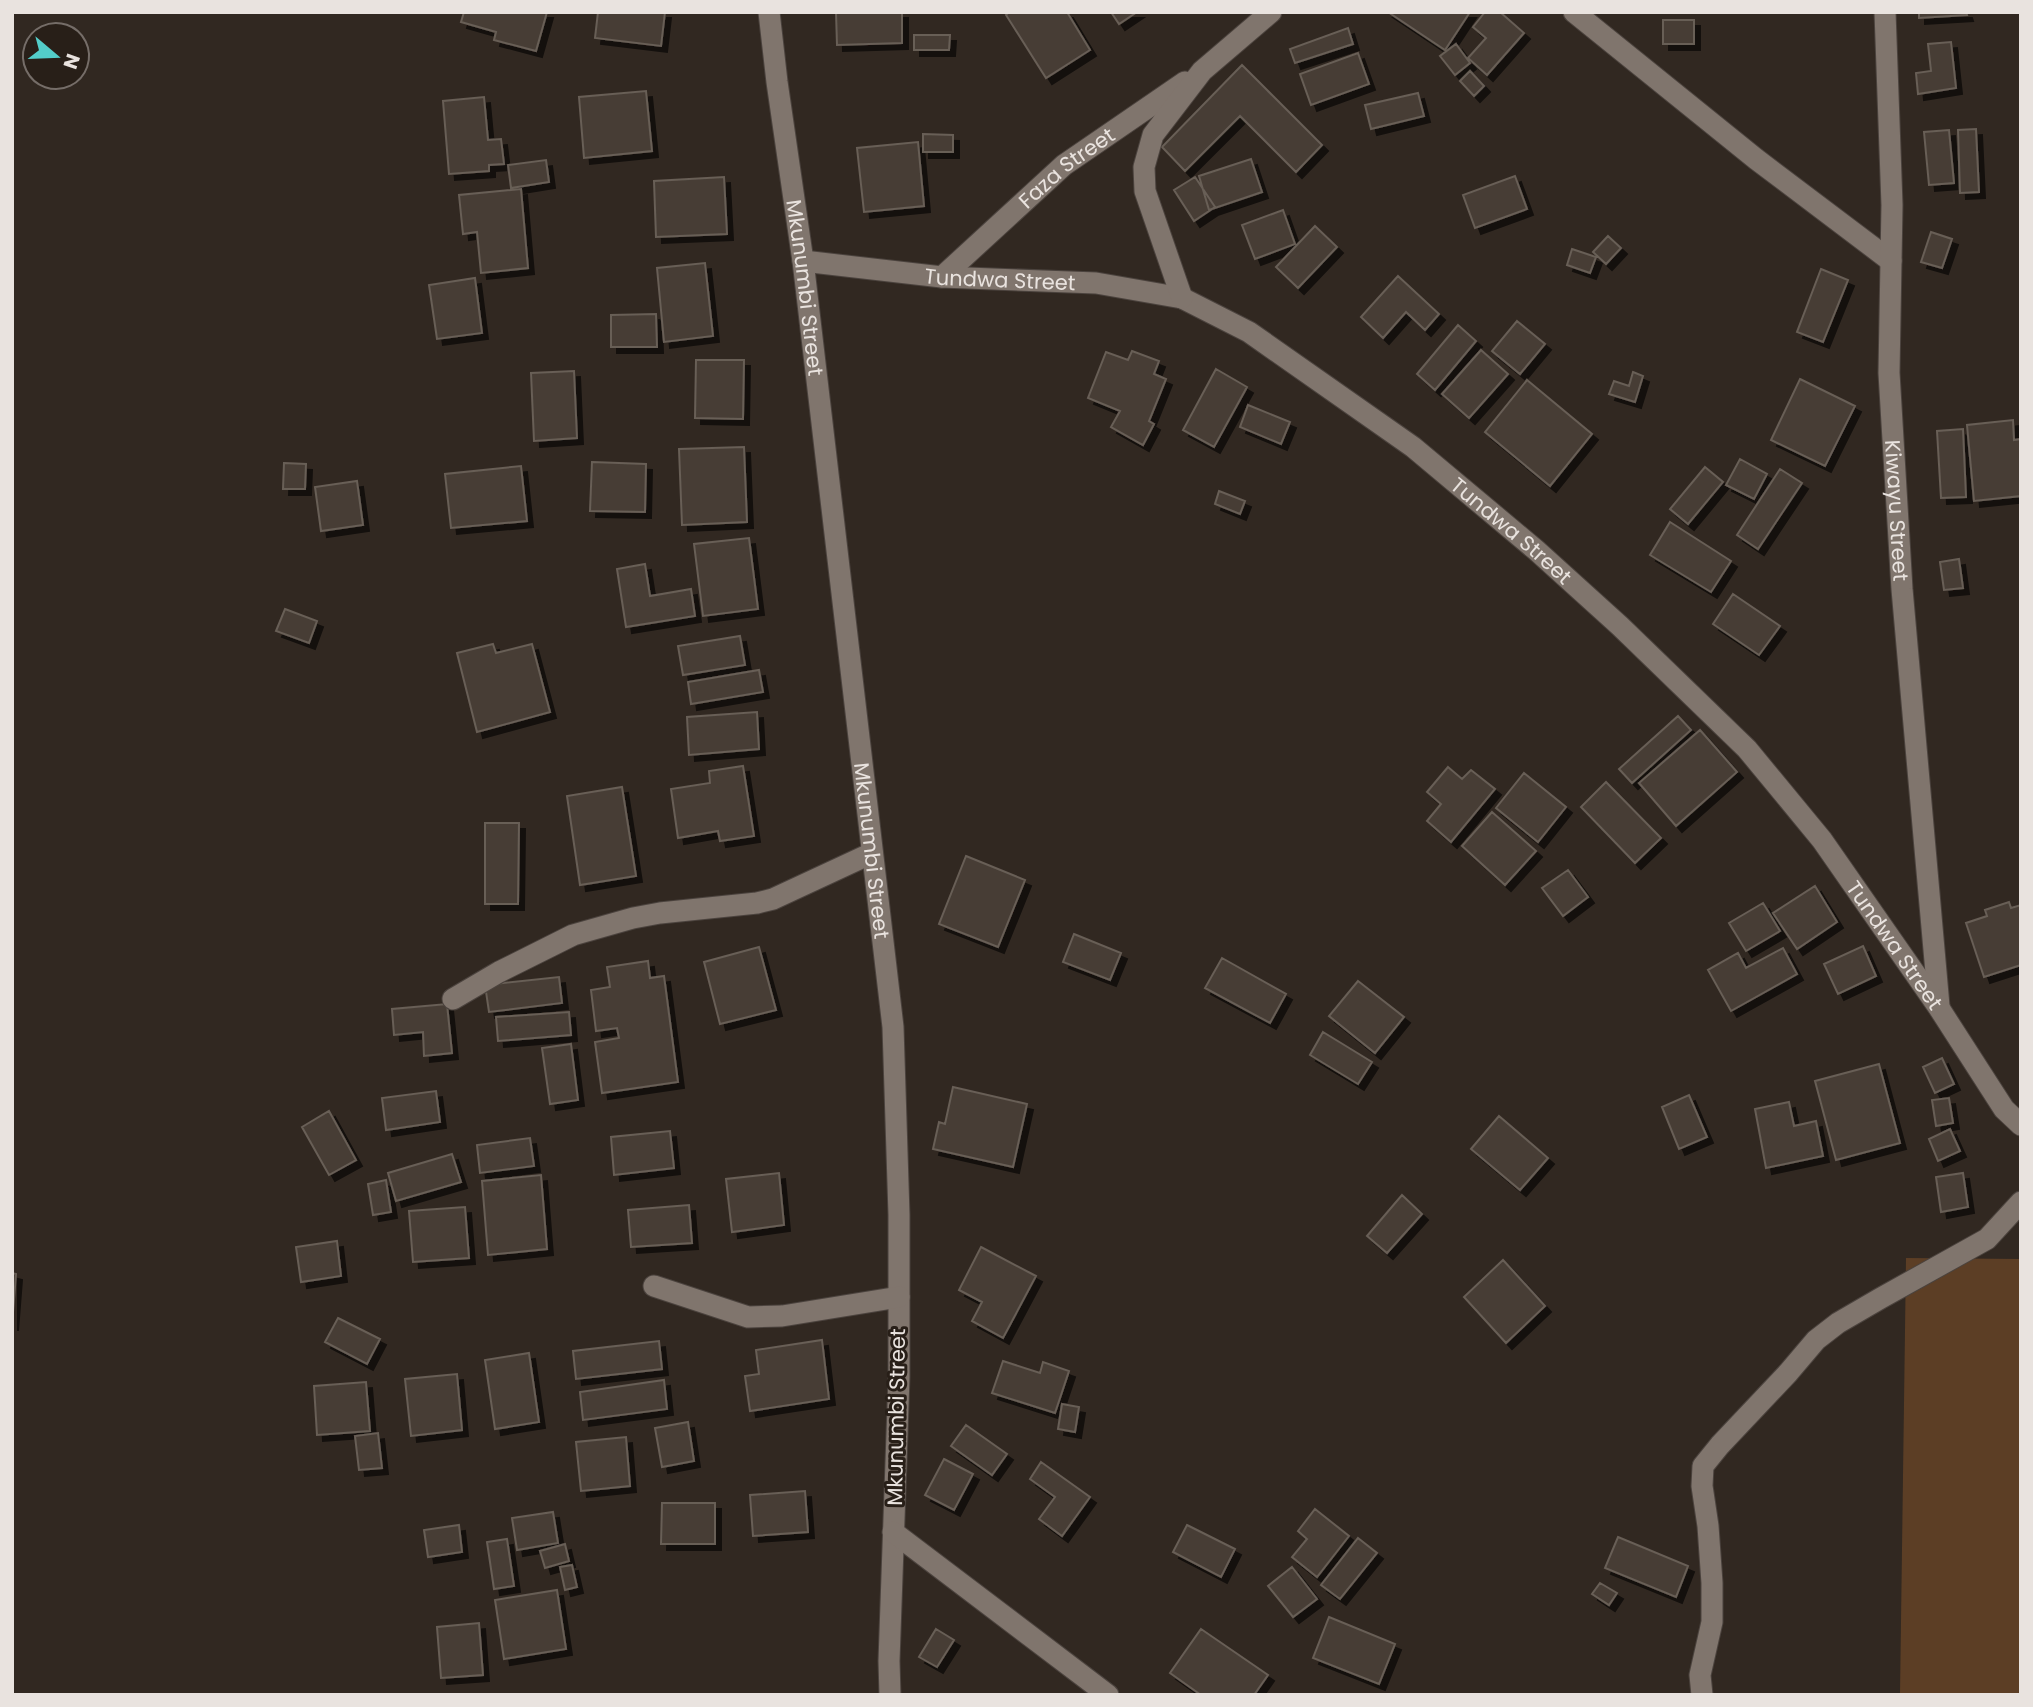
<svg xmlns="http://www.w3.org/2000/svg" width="2033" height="1707" viewBox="0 0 2033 1707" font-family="Poppins,sans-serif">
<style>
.green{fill:#5c3e25}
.building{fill:#473e36;stroke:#685e56;stroke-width:2;filter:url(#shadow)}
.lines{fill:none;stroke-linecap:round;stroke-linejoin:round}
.minor-casing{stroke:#4b433e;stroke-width:23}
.minor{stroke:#80756d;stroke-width:21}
.labels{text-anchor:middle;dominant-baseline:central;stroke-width:6;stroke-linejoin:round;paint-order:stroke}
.street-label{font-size:21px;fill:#e9e3df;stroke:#281f18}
</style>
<defs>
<filter id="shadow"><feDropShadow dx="6" dy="6" stdDeviation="0" flood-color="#0009"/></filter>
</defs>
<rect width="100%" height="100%" fill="#312821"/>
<path class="green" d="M 1906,1258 L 2021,1259 L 2021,1695 L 1900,1695 Z"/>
<path class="building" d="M 464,12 L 547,12 L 536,51 L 494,40 L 496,32 L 461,22 Z
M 598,12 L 665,12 L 661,46 L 595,38 Z
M 836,12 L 902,12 L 902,43 L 837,45 Z
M 1009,12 L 1067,12 L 1090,50 L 1046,78 L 1006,15 Z
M 1111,12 L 1137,12 L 1119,24 Z
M 1388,12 L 1470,12 L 1445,50 Z
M 1485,12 L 1500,12 L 1524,33 L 1487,75 L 1468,58 L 1486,38 L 1473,27 Z
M 1919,12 L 1966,12 L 1967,15 L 1919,18 Z
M 1663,20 L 1694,20 L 1694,44 L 1663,44 Z
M 1348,28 L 1353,44 L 1295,63 L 1290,49 Z
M 914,35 L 950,35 L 949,50 L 914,50 Z
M 1951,42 L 1956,88 L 1918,94 L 1916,73 L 1931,71 L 1928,44 Z
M 1456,44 L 1470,63 L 1455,75 L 1440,56 Z
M 1358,53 L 1369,84 L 1311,105 L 1300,74 Z
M 1242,65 L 1322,145 L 1296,172 L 1240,116 L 1185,171 L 1162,147 Z
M 1470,71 L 1484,86 L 1474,96 L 1460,81 Z
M 646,91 L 652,151 L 584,158 L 579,97 Z
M 1418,93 L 1424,116 L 1371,129 L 1365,105 Z
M 484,97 L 488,140 L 501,139 L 504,164 L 489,165 L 489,171 L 449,174 L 443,101 Z
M 1976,129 L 1979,192 L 1960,193 L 1958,130 Z
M 1949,130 L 1954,183 L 1929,185 L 1924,132 Z
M 923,134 L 953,135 L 953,152 L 923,152 Z
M 918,142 L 924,206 L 864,212 L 857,148 Z
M 1251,159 L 1262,192 L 1209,210 L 1199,176 Z
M 546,160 L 549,182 L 511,188 L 508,165 Z
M 1515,176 L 1527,209 L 1475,228 L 1463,195 Z
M 724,177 L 727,234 L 656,237 L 654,181 Z
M 1195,177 L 1215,207 L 1194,221 L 1174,190 Z
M 521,189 L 528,268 L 481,273 L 477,232 L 463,234 L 459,195 Z
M 1283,210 L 1295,244 L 1255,259 L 1242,225 Z
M 1315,226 L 1337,247 L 1298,288 L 1276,267 Z
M 1931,232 L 1952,239 L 1942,268 L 1921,262 Z
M 1608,236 L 1621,248 L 1606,264 L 1593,252 Z
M 1572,249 L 1596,257 L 1590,273 L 1567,265 Z
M 705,263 L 713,336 L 664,342 L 657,268 Z
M 1821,269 L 1848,280 L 1823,342 L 1797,332 Z
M 1398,276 L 1439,314 L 1425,330 L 1406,312 L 1383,338 L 1361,317 Z
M 475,278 L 482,333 L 437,339 L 429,285 Z
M 656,314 L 657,347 L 611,347 L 611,315 Z
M 1517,321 L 1545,344 L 1520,374 L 1492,351 Z
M 1458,325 L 1476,341 L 1435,390 L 1417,374 Z
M 1481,350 L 1508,374 L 1469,418 L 1442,394 Z
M 1132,351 L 1159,361 L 1154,374 L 1166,379 L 1149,421 L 1154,424 L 1143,445 L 1111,427 L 1120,411 L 1088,398 L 1106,352 L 1128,360 Z
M 696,360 L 744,360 L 743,419 L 695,418 Z
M 1216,369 L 1247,387 L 1214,447 L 1183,430 Z
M 574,371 L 577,438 L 534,441 L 531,373 Z
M 1633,372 L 1643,376 L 1635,402 L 1609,394 L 1614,381 L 1629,386 Z
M 1800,379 L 1855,406 L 1825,466 L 1771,440 Z
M 1527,380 L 1592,434 L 1550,486 L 1485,432 Z
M 1248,405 L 1290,422 L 1281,444 L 1240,427 Z
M 2013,420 L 2014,440 L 2021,439 L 2021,496 L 1974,501 L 1967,425 Z
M 1963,429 L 1966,497 L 1941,498 L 1937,431 Z
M 744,447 L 747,522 L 682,525 L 679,449 Z
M 1740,459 L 1767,474 L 1754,499 L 1726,485 Z
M 592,462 L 646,464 L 645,512 L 590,511 Z
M 284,463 L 306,464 L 305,489 L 283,489 Z
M 521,466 L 527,521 L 451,528 L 445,474 Z
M 1705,467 L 1723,482 L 1688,524 L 1670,509 Z
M 1780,469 L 1802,483 L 1758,549 L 1737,535 Z
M 357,481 L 363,525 L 321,531 L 315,487 Z
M 1219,491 L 1245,501 L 1240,514 L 1215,504 Z
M 1670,522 L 1731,561 L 1711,592 L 1650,555 Z
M 749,538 L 758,609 L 703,616 L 694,544 Z
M 1959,559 L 1963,588 L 1944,590 L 1940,562 Z
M 645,564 L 650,596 L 691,589 L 695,616 L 626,627 L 617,569 Z
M 1733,594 L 1780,626 L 1759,655 L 1713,624 Z
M 285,609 L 317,621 L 309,643 L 276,631 Z
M 740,636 L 745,665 L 683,675 L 678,646 Z
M 493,644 L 496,653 L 532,644 L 550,712 L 477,732 L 457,653 Z
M 759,670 L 763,692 L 691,704 L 688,682 Z
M 757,712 L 759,749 L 689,755 L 687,717 Z
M 1678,716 L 1691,730 L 1632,783 L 1619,769 Z
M 1700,730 L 1737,772 L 1676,826 L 1639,783 Z
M 743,766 L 754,836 L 720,841 L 718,831 L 678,838 L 671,789 L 710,783 L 709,771 Z
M 1448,767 L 1462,779 L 1471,770 L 1495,789 L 1451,842 L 1427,821 L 1441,804 L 1427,792 Z
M 1524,773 L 1566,807 L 1538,842 L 1496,808 Z
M 1606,782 L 1661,838 L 1635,863 L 1581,807 Z
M 622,787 L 636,876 L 580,885 L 567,796 Z
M 1492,812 L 1536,851 L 1505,885 L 1462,846 Z
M 485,823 L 519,823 L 518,904 L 485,904 Z
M 966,856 L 1025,880 L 998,947 L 939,924 Z
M 1568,870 L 1588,897 L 1563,916 L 1542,888 Z
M 1815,886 L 1837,922 L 1797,949 L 1773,913 Z
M 2009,902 L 2011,908 L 2021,905 L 2021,965 L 1984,977 L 1966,923 L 1987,916 L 1985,910 Z
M 1763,903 L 1780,931 L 1746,951 L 1729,923 Z
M 1074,934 L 1121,953 L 1110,980 L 1063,962 Z
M 1863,946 L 1876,976 L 1838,994 L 1824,964 Z
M 759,947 L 776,1010 L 720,1024 L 704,962 Z
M 1783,948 L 1797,974 L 1731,1011 L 1708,970 L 1738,953 L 1746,968 Z
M 1222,958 L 1286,994 L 1270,1023 L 1205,988 Z
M 648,961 L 650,978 L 664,976 L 678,1082 L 602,1093 L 595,1042 L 619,1038 L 617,1028 L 596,1031 L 591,990 L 610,987 L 607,967 Z
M 559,977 L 562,1003 L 489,1012 L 485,985 Z
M 1358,981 L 1404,1017 L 1375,1053 L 1329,1016 Z
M 447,1004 L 452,1053 L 424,1056 L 423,1032 L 394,1035 L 392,1009 Z
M 569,1012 L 571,1035 L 498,1041 L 496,1017 Z
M 1323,1032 L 1372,1062 L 1358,1084 L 1310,1055 Z
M 571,1044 L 578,1100 L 550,1104 L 542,1048 Z
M 1942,1058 L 1954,1084 L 1935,1093 L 1923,1067 Z
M 1879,1064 L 1900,1143 L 1836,1160 L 1815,1081 Z
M 953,1087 L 1027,1104 L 1013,1167 L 933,1149 L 939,1122 L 945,1124 Z
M 436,1091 L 440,1122 L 386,1130 L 382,1098 Z
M 1689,1095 L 1707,1137 L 1679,1149 L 1662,1107 Z
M 1949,1098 L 1953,1123 L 1936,1126 L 1932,1100 Z
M 1789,1102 L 1794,1126 L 1816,1121 L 1823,1156 L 1766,1168 L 1755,1109 Z
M 329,1111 L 356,1160 L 329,1175 L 302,1127 Z
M 1499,1116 L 1548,1158 L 1520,1190 L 1471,1149 Z
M 1950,1129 L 1960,1151 L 1938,1161 L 1929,1139 Z
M 670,1131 L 674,1168 L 614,1175 L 611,1137 Z
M 530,1138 L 534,1166 L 480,1173 L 477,1145 Z
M 452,1154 L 461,1182 L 396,1201 L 388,1173 Z
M 779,1173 L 784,1225 L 732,1232 L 726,1179 Z
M 1963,1173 L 1968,1207 L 1941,1212 L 1936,1177 Z
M 541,1175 L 547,1249 L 488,1255 L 482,1181 Z
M 386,1180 L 391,1212 L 373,1215 L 368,1184 Z
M 1402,1195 L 1422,1214 L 1387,1253 L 1367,1236 Z
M 689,1205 L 692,1243 L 631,1247 L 628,1210 Z
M 465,1207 L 469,1258 L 413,1262 L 409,1211 Z
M 337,1241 L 341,1276 L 301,1282 L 296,1247 Z
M 981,1247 L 1036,1276 L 1003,1338 L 972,1321 L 982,1302 L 959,1290 Z
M 1503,1260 L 1545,1306 L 1506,1343 L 1464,1297 Z
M 12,1273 L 16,1274 L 12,1325 Z
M 338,1318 L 380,1339 L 367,1364 L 325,1342 Z
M 822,1340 L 829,1399 L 750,1411 L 745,1376 L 759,1374 L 756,1350 Z
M 659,1341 L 662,1369 L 576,1379 L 573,1351 Z
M 529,1353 L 539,1422 L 495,1429 L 485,1360 Z
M 1003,1361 L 1040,1373 L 1043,1362 L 1069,1371 L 1055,1413 L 992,1393 Z
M 457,1374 L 462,1430 L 411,1436 L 405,1379 Z
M 664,1380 L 667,1409 L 583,1420 L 580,1392 Z
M 366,1382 L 370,1431 L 317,1435 L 314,1386 Z
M 1062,1404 L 1079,1407 L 1075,1432 L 1058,1429 Z
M 688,1422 L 694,1461 L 662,1467 L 655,1428 Z
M 966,1425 L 1007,1454 L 992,1475 L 951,1446 Z
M 378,1433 L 382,1468 L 359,1470 L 355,1436 Z
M 626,1437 L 630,1486 L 581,1491 L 576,1442 Z
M 944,1459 L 973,1474 L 954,1510 L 925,1495 Z
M 1041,1462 L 1090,1497 L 1062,1536 L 1039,1519 L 1055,1497 L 1030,1479 Z
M 805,1491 L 808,1532 L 753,1536 L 750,1495 Z
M 662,1503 L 715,1503 L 715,1544 L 661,1544 Z
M 1315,1509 L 1349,1536 L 1317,1577 L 1292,1557 L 1307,1539 L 1298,1531 Z
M 553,1512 L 558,1543 L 517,1550 L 512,1518 Z
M 459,1525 L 462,1552 L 428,1557 L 424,1530 Z
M 1187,1525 L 1235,1549 L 1221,1577 L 1173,1552 Z
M 1618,1537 L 1688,1566 L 1676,1597 L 1605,1568 Z
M 1358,1538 L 1377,1553 L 1340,1599 L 1321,1585 Z
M 507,1539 L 514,1586 L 494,1589 L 487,1542 Z
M 565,1544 L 569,1561 L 545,1568 L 540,1551 Z
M 572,1565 L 577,1587 L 565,1590 L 560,1567 Z
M 1292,1567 L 1317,1599 L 1293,1617 L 1268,1586 Z
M 1600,1583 L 1617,1593 L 1609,1605 L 1592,1594 Z
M 557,1590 L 566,1649 L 504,1659 L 495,1600 Z
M 1329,1617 L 1395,1644 L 1379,1684 L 1313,1658 Z
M 479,1623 L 483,1675 L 441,1678 L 437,1627 Z
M 936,1629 L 954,1640 L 937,1667 L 919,1657 Z
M 1201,1629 L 1268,1675 L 1254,1695 L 1201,1695 L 1170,1673 Z"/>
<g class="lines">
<g class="minor-casing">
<g id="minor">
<path id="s1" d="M 769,12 L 777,82 L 803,261 L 893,1027 L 899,1215 L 899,1377 L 889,1661 L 890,1695"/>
<path d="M 1574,12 L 1756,159 L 1891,261"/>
<path id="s2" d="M 1885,12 L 1892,205 L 1889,373 L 1902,589 L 1939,1006"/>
<path id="s3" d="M 803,261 L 942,277 L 1096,283 L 1182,298 L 1249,332 L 1413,447 L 1536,550 L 1620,626 L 1747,749 L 1822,840 L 1939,1008 L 2004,1109 L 2021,1125"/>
<path id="s4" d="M 942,277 L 1064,165 L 1185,82"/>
<path d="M 1182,298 L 1145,191 L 1144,167 L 1153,135 L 1202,71 L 1271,12"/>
<path d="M 453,999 L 499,972 L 573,935 L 633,918 L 660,913 L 757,903 L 773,899 L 872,853"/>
<path d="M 654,1286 L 748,1317 L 782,1316 L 899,1297"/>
<path d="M 893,1532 L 1108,1695"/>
<path d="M 1702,1695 L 1700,1675 L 1712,1622 L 1712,1583 L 1708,1526 L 1702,1486 L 1703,1466 L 1720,1445 L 1788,1373 L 1816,1340 L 1838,1323 L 1881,1298 L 1987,1239 L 2021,1202"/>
</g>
</g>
<use href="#minor" class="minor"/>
</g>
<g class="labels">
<g class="street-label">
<text stroke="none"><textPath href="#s4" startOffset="166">Faza Street</textPath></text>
<text stroke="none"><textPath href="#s3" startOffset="198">Tundwa Street</textPath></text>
<text stroke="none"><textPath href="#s1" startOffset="278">Mkunumbi Street</textPath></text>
<text stroke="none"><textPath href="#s2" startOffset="499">Kiwayu Street</textPath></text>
<text stroke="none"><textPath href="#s3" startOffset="786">Tundwa Street</textPath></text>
<text stroke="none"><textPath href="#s1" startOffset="845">Mkunumbi Street</textPath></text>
<text stroke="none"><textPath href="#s3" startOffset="1353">Tundwa Street</textPath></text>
<text transform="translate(896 1417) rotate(-89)">Mkunumbi Street</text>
</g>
</g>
<rect width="2033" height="1707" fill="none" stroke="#e9e3df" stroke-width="28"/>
<g transform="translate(56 56) rotate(109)"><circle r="33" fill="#281f18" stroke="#756d68" stroke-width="2"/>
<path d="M0-5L12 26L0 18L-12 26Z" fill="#53cdc9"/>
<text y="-10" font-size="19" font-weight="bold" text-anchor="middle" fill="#e9e3df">N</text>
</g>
</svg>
